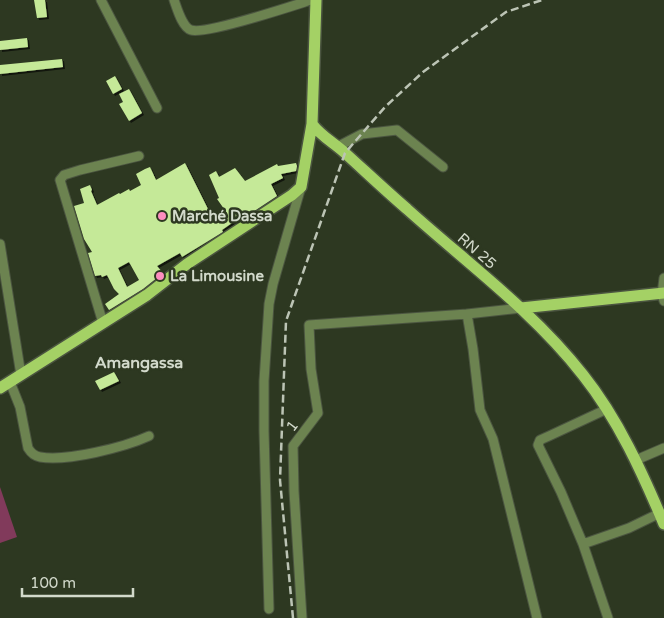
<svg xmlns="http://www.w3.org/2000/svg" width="664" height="618" viewBox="0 0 664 618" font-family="'Varela Round',sans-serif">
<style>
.green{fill:#813a5b}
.building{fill:#c5e998;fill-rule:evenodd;filter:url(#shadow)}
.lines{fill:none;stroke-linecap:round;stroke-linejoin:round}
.minor-casing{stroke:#4b5540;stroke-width:11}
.major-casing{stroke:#4b5540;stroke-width:14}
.minor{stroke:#6c8350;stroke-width:9}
.major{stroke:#a4d165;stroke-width:11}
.rail{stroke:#bcc4b5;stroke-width:2.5;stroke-dasharray:8 4;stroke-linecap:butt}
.poi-dot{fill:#fd8ebf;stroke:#2d3821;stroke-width:2}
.labels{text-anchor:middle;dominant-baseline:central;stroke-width:5;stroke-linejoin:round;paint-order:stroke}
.poi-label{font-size:15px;font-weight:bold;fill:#d2d9cb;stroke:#2d3821;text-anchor:start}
.street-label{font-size:15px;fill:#d2d9cb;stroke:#2d3821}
.neighbourhood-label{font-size:16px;font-weight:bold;fill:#d2d9cb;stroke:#2d3821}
</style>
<defs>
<filter id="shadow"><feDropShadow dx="2" dy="2" stdDeviation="0" flood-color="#0009"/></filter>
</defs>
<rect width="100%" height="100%" fill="#2d3821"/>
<path class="green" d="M 0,487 L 17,537 L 0,543 Z"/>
<path class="building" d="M 34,0 L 45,0 L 47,17 L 37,18 Z
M 27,38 L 28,47 L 0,50 L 0,41 Z
M 62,59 L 63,67 L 0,74 L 0,65 Z
M 115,76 L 122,89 L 113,94 L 106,81 Z
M 129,89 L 142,113 L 129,121 L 119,104 L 123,102 L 119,94 Z
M 185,163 L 214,221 L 227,213 L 217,199 L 219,198 L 209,175 L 216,171 L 219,177 L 235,168 L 245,181 L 277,164 L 278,166 L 296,163 L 297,166 L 296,171 L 281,174 L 283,178 L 271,184 L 277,196 L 244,218 L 232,223 L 222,230 L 223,232 L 182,257 L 180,253 L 157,266 L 163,273 L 143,289 L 109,310 L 105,304 L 119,294 L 114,289 L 107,275 L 102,277 L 101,275 L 95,276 L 88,253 L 92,252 L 84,239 L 74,206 L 84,203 L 80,189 L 90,185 L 92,190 L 91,191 L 97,205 L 119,193 L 120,194 L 129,189 L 130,191 L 141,185 L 136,174 L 145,169 L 150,167 L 156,180 ZM 129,262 L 139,280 L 127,287 L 118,268 Z
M 114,372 L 119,381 L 100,390 L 95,381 Z"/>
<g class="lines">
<g class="minor-casing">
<path id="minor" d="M 101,0 L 157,108
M 174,0 C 177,8 182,27 191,30 C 205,35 292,6 311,0
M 337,147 L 362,134 L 397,130 L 443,167
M 0,244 L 21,375
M 664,278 L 662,294 L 664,301
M 467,314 L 473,349 L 480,410 L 493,439 L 537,618
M 103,323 L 60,180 L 64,175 L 80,170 L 139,156
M 10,382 L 20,407 L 28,448 C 31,453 34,456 40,457 C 66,462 125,447 149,436
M 607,409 L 549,436 L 540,440 L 538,445 L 561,492 L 583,544 L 608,618
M 636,460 L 664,448
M 583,544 L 629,528 L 660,513
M 269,609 L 264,431 L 264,381 L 269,304 L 273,284 L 301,187
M 302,618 L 294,491 L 293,446 L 318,413 L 311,369 L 309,325 L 467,314 L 521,308"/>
</g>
<g class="major-casing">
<path id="major" d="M 316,0 L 312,124 C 321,136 334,143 345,153 C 366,172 386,191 407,209 C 467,263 533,311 583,375 C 618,419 642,472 664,524
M 521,308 L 664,293
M 0,388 L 147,295 L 187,264 L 292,195 L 301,187 L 312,124"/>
</g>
<use href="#minor" class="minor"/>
<use href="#major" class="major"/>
<path class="rail" d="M 293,618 L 280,480 L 286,321 L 345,153 L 385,107 L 423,72 L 506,12 L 542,0"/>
</g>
<g class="poi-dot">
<circle cx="162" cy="216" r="5"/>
<circle cx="160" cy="276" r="5"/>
</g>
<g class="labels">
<g class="poi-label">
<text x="172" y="216">Marché Dassa</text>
<text x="170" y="276">La Limousine</text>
</g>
<g class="street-label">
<text transform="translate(477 251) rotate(41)">RN 25</text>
<text transform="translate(292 426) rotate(-53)">1</text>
</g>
<g class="neighbourhood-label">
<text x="139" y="363">Amangassa</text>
</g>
</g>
<path d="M22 588v8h111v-8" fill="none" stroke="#d2d9cb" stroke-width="2.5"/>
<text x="30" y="588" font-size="15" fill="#d2d9cb" stroke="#2d3821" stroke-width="4" paint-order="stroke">100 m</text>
</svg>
